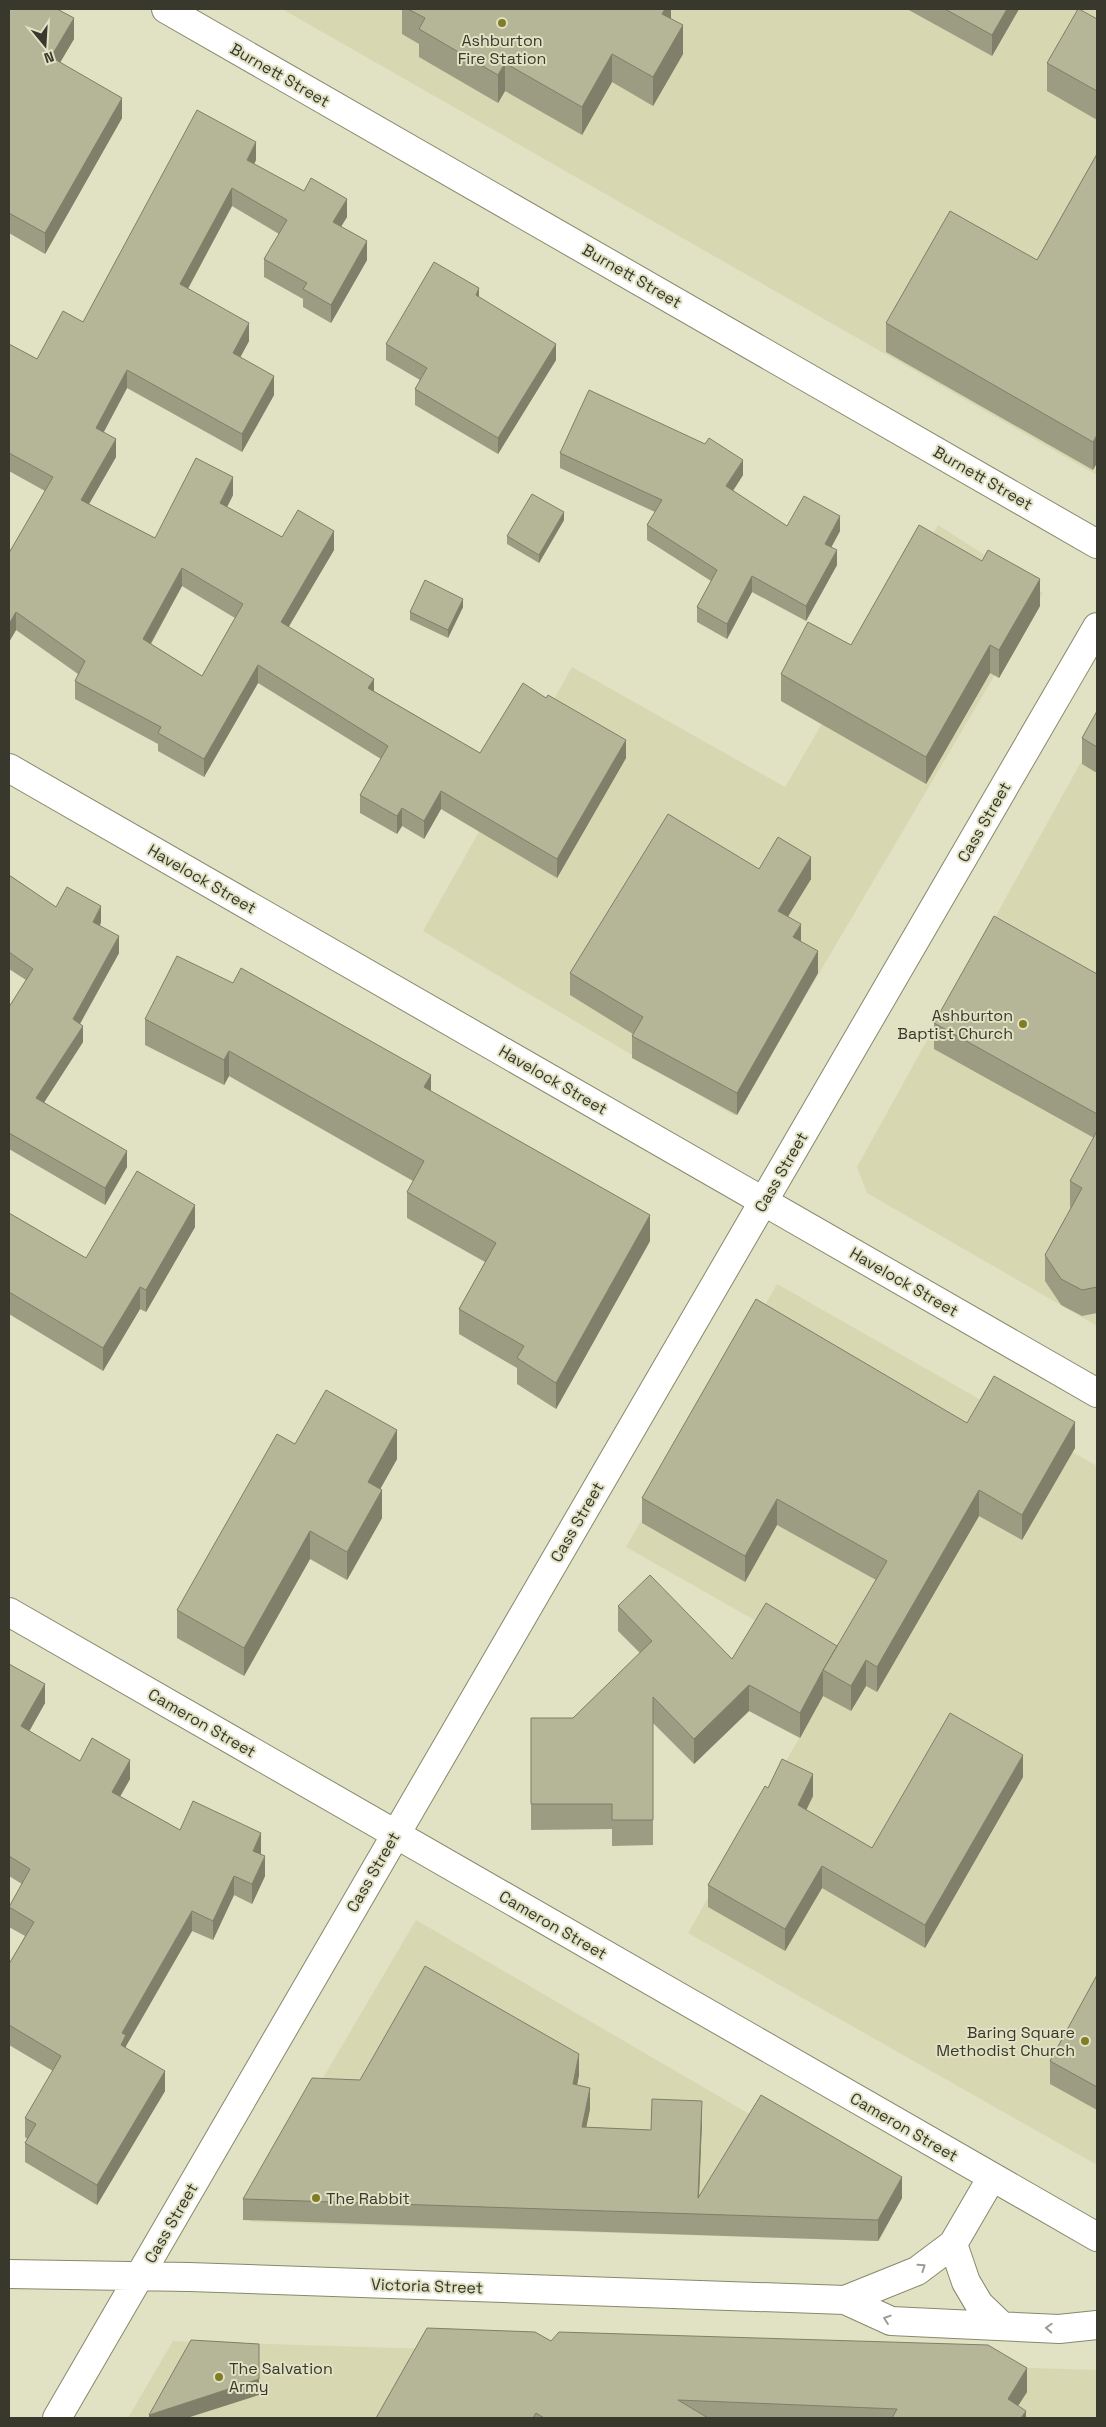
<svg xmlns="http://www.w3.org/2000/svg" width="1106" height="2427" viewBox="0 0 1106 2427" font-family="'Space Grotesk',sans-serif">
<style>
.built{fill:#d7d8b2}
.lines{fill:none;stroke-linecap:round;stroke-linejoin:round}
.minor-casing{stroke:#88886c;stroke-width:30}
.minor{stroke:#fff;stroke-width:28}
.wall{fill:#9c9c83;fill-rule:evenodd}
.shaded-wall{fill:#7f7f6a}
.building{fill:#b5b598;stroke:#7f7f6a;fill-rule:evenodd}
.oneway{stroke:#9c9c96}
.poi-dot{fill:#807e25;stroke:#e1e1c3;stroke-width:2}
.labels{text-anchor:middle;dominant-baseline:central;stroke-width:4;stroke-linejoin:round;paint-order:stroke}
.poi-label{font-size:16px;fill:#38382c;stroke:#e1e1c3;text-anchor:end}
.street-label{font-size:16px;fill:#38382c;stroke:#e1e1c3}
</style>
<rect width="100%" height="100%" fill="#e1e1c3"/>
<path class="built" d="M 282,9 L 1097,9 L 1097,475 Z
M 938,525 L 1043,593 L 735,1116 L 423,931 L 572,667 L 785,787 Z
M 1097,733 L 1097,1326 L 867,1193 L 857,1167 Z
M 777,1284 L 1097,1466 L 1097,2165 L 688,1933 L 839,1668 L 626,1547 Z
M 416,1920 L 899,2201 L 880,2241 L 252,2222 L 247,2207 Z
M 173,2341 L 1097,2370 L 1097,2418 L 128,2418 Z"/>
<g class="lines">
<g class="minor-casing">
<path id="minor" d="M 166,9 L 1097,544
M 9,768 L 1097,1393
M 9,1612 L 1097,2237
M 953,2244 L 966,2282 L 979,2304 L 1002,2326
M 9,2274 L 189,2277 L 845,2300 L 891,2321 L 1059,2329 L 1097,2325
M 845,2300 L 917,2271 L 953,2244 L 992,2177
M 57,2418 L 1097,627"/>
</g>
<use href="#minor" class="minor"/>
</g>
<path class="wall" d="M 9,9 L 74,39 L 60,62 L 122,118 L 45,254 L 9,233 Z
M 402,9 L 671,9 L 671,18 L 683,54 L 653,106 L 612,82 L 582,135 L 505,91 L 498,103 L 419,57 L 419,44 L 402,34 Z
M 907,9 L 1019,9 L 992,56 Z
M 1097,19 L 1097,120 L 1047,91 L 1047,63 Z
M 1097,154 L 1093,470 L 886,352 L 886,323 L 1037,260 Z
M 256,160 L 254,164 L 347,217 L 341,226 L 367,260 L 331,323 L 303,307 L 303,299 L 264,277 L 264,259 L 279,234 L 232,206 L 188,289 L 249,341 L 240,357 L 274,395 L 242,452 L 127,388 L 104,432 L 116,457 L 89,504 L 155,538 L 233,495 L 227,507 L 282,537 L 334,550 L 288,627 L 374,691 L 480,753 L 626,758 L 557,878 L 441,809 L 424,839 L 402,826 L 397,834 L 360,813 L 360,795 L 381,759 L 258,683 L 204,777 L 158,751 L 158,744 L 75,699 L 75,681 L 78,674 L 16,630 L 9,642 L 9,553 L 45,491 L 9,471 L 9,344 L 37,359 L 83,322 ZM 182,586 L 235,618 L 202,676 L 151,644 Z
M 479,297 L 556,360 L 498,454 L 415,405 L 415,389 L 420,380 L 386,360 L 386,344 Z
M 560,453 L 743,475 L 733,491 L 787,526 L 840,531 L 831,547 L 837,565 L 806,621 L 752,592 L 727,639 L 697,622 L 697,607 L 711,581 L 647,540 L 647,525 L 655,512 L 560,468 Z
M 564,520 L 539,563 L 507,544 L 507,536 Z
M 1040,606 L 999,678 L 990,673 L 926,784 L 781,701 L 781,674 Z
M 463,607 L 448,638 L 410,620 L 410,612 Z
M 1097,711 L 1097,773 L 1082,764 L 1082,738 Z
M 759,869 L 811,879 L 788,916 L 818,973 L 737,1115 L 632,1058 L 632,1036 L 633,1034 L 570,995 L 570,973 Z
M 9,875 L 56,907 L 101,922 L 100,926 L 119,953 L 80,1024 L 83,1042 L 44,1102 L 127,1167 L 105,1205 L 9,1149 L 9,1007 L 26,980 L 9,969 Z
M 1097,974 L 1097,1313 L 1082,1316 L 1061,1305 L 1045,1281 L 1045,1255 L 1071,1208 L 1070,1207 L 1070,1181 L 1094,1138 L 934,1049 L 934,1023 Z
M 145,1019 L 431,1091 L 650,1241 L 556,1409 L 517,1384 L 517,1368 L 459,1334 L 459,1309 L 485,1262 L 407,1218 L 407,1192 L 413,1181 L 229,1076 L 224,1085 L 145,1045 Z
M 9,1213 L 86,1258 L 195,1227 L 146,1312 L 140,1309 L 103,1371 L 9,1314 Z
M 967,1423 L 1075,1448 L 1022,1540 L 979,1516 L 877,1692 L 866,1686 L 851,1711 L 823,1696 L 800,1738 L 749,1711 L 694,1764 L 653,1723 L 653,1845 L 612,1846 L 612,1829 L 531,1830 L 531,1718 L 573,1718 L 640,1653 L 618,1631 L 618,1606 L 732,1659 L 837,1647 L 876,1580 L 777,1525 L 745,1582 L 642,1523 L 642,1498 Z
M 295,1444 L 397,1459 L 380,1489 L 382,1518 L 347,1580 L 310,1559 L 244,1676 L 177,1638 L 177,1610 Z
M 9,1664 L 45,1703 L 29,1731 L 80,1761 L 130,1779 L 120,1796 L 180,1830 L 261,1853 L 260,1854 L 265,1876 L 252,1904 L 234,1895 L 213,1940 L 192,1931 L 126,2046 L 126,2048 L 165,2091 L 97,2205 L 25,2162 L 25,2143 L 27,2139 L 25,2137 L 25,2118 L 53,2071 L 9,2045 L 9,1964 L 25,1936 L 9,1927 L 9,1907 L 22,1884 L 9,1876 Z
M 1023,1777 L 925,1948 L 822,1888 L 785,1951 L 708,1907 L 708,1885 L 768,1788 L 813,1796 L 806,1810 L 872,1848 Z
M 1097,1975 L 1097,2110 L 1050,2084 L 1050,2061 Z
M 579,2075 L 577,2085 L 590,2109 L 586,2127 L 651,2130 L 702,2121 L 699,2197 L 902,2198 L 878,2241 L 243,2220 L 243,2199 L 360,2080 Z
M 551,2341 L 1027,2392 L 1018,2406 L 1026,2418 L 376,2418 Z"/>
<path class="shaded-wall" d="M 665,9 L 671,9 L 671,27 L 662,14 Z
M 1007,9 L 1019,9 L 992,56 L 992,35 Z
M 74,18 L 74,39 L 51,78 L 51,57 Z
M 683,25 L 683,54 L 653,106 L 653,77 Z
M 612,54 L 612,82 L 582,135 L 582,107 Z
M 505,63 L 505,91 L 498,103 L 498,75 Z
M 122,98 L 122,118 L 45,254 L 45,233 Z
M 256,142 L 256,160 L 247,178 L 247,160 Z
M 232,188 L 232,206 L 180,303 L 180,284 Z
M 347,199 L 347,217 L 333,240 L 333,222 Z
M 367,241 L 367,260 L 331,323 L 331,305 Z
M 479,288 L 479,304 L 476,295 Z
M 249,323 L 249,341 L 233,371 L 233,353 Z
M 556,344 L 556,360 L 498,454 L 498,438 Z
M 127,370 L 127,388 L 96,446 L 96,428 Z
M 274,376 L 274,395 L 242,452 L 242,434 Z
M 1097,435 L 1097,463 L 1093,470 L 1093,442 Z
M 116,439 L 116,457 L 81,518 L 81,500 Z
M 743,460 L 743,475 L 726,501 L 726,486 Z
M 233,477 L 233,495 L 220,521 L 220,503 Z
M 564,512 L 564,520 L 539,563 L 539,555 Z
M 840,516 L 840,531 L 825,559 L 825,544 Z
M 334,531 L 334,550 L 281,640 L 281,622 Z
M 837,550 L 837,565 L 806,621 L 806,606 Z
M 182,568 L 182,586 L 143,657 L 143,639 Z
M 752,576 L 752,592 L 727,639 L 727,624 Z
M 1040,579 L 1040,606 L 999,678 L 999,650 Z
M 463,599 L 463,607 L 448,638 L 448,630 Z
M 16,612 L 16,630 L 9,642 L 9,624 Z
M 990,645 L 990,673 L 926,784 L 926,757 Z
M 258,665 L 258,683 L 204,777 L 204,759 Z
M 374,679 L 374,697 L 368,688 Z
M 626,740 L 626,758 L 557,878 L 557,859 Z
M 441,791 L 441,809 L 424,839 L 424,821 Z
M 402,808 L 402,826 L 397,834 L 397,816 Z
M 811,857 L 811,879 L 778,933 L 778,911 Z
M 101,906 L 101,922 L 93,939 L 93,922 Z
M 801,924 L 801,946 L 793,937 Z
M 119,936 L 119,953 L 73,1036 L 73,1019 Z
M 818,951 L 818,973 L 737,1115 L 737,1093 Z
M 83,1026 L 83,1042 L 36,1115 L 36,1098 Z
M 229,1051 L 229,1076 L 224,1085 L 224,1060 Z
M 431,1075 L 431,1101 L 424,1087 Z
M 127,1151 L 127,1167 L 105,1205 L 105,1188 Z
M 195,1205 L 195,1227 L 146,1312 L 146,1290 Z
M 650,1215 L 650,1241 L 556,1409 L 556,1383 Z
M 140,1287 L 140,1309 L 103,1371 L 103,1348 Z
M 1075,1422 L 1075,1448 L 1022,1540 L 1022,1515 Z
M 397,1430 L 397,1459 L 368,1511 L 368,1482 Z
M 382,1490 L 382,1518 L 347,1580 L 347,1552 Z
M 979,1490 L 979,1516 L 877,1692 L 877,1667 Z
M 777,1499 L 777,1525 L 745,1582 L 745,1556 Z
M 310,1531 L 310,1559 L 244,1676 L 244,1648 Z
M 866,1660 L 866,1686 L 851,1711 L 851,1686 Z
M 823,1670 L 823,1696 L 800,1738 L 800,1713 Z
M 45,1684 L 45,1703 L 21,1746 L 21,1726 Z
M 749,1685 L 749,1711 L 694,1764 L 694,1739 Z
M 1023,1755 L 1023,1777 L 925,1948 L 925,1925 Z
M 130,1760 L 130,1779 L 112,1811 L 112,1792 Z
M 813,1774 L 813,1796 L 798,1827 L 798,1805 Z
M 261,1833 L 261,1853 L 253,1870 L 253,1851 Z
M 265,1856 L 265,1876 L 252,1904 L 252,1884 Z
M 822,1866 L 822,1888 L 785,1951 L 785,1929 Z
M 234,1876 L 234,1895 L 213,1940 L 213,1921 Z
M 192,1911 L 192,1931 L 126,2046 L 126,2055 L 121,2045 L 122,2033 Z
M 579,2054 L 579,2075 L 573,2105 L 573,2084 Z
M 165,2071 L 165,2091 L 97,2205 L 97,2185 Z
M 590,2088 L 590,2109 L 582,2148 L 582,2127 Z
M 702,2101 L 702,2121 L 698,2219 L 698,2198 Z
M 902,2177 L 902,2198 L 878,2241 L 878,2220 Z
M 1027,2368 L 1027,2392 L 1010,2418 L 1008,2399 Z
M 259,2379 L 259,2395 L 187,2418 L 149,2418 L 149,2415 Z
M 1026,2411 L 1026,2418 L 1021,2418 Z"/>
<path class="building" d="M 9,9 L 57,9 L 74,18 L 51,57 L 122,98 L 45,233 L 9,213 Z
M 408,9 L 665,9 L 662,14 L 683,25 L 653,77 L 612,54 L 582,107 L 505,63 L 498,75 L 419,29 L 425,18 Z
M 945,9 L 1007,9 L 992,35 Z
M 1078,9 L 1079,9 L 1097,19 L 1097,91 L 1047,63 Z
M 197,110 L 256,142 L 247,160 L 304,191 L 311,178 L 347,199 L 333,222 L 367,241 L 331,305 L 303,289 L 307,283 L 264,259 L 287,220 L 232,188 L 180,284 L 249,323 L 233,353 L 274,376 L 242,434 L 127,370 L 96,428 L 116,439 L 81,500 L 155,538 L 196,458 L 233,477 L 220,503 L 282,537 L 298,510 L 334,531 L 281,622 L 374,679 L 368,688 L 480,753 L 523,683 L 546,698 L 548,695 L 626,740 L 557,859 L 441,791 L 424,821 L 402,808 L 397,816 L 360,795 L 388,746 L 258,665 L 204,759 L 158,733 L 161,727 L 75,681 L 85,661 L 16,612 L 9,624 L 9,553 L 53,477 L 9,453 L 9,344 L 37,359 L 63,311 L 83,322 ZM 182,568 L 243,604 L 202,676 L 143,639 Z
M 1097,154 L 1097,435 L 1093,442 L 886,323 L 950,211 L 1037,260 Z
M 434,262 L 479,288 L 476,295 L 556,344 L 498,438 L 415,389 L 427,368 L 386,344 Z
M 589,390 L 705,444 L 709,438 L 743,460 L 726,486 L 787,526 L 804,496 L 840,516 L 825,544 L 837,550 L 806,606 L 752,576 L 727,624 L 697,607 L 717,570 L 647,525 L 662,500 L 560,453 Z
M 532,494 L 564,512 L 539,555 L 507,536 Z
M 919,525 L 982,561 L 988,550 L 1040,579 L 999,650 L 990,645 L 926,757 L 781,674 L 808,622 L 851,645 Z
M 425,580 L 463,599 L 448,630 L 410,612 Z
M 1097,711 L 1097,747 L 1082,738 Z
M 668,814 L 759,869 L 778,837 L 811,857 L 778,911 L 801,924 L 793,937 L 818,951 L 737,1093 L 632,1036 L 643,1017 L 570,973 Z
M 9,875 L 56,907 L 67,887 L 101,906 L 93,922 L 119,936 L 73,1019 L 83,1026 L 36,1098 L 127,1151 L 105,1188 L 9,1133 L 9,1007 L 33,969 L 9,952 Z
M 994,916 L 1097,974 L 1097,1114 L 934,1023 Z
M 177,956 L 233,983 L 241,968 L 431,1075 L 424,1087 L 650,1215 L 556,1383 L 517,1358 L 524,1346 L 459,1309 L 496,1243 L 407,1192 L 424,1161 L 229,1051 L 224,1060 L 145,1019 Z
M 1097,1131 L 1097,1287 L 1082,1290 L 1061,1279 L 1045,1255 L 1082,1188 L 1070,1181 Z
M 137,1171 L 195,1205 L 146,1290 L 140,1287 L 103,1348 L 9,1292 L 9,1213 L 86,1258 Z
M 756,1299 L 967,1423 L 994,1376 L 1075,1422 L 1022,1515 L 979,1490 L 877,1667 L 866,1660 L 851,1686 L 823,1670 L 800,1713 L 749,1685 L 694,1739 L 653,1697 L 653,1820 L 612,1820 L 612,1804 L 531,1804 L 531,1718 L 573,1718 L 652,1641 L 618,1606 L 650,1575 L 732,1659 L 766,1603 L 837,1646 L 823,1670 L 887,1561 L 777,1499 L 745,1556 L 642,1498 Z
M 326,1390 L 397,1430 L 368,1482 L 382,1490 L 347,1552 L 310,1531 L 244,1648 L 177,1610 L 277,1434 L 295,1444 Z
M 9,1664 L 45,1684 L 21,1726 L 80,1761 L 92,1738 L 130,1760 L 112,1792 L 180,1830 L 193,1801 L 261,1833 L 253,1851 L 265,1856 L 252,1884 L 234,1876 L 213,1921 L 192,1911 L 122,2033 L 126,2035 L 121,2045 L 165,2071 L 97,2185 L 25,2143 L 36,2124 L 25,2118 L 61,2056 L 9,2025 L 9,1964 L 34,1922 L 9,1907 L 30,1869 L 9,1856 Z
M 950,1713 L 1023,1755 L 925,1925 L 822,1866 L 785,1929 L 708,1885 L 765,1786 L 768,1788 L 782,1759 L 813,1774 L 798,1805 L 872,1848 Z
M 425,1966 L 579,2054 L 573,2084 L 590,2088 L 582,2127 L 651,2130 L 652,2099 L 702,2101 L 698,2198 L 761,2095 L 902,2177 L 878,2220 L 243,2199 L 312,2078 L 360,2080 Z
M 1097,1975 L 1097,2087 L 1050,2061 Z
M 427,2328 L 535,2332 L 551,2341 L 559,2332 L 988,2345 L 1027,2368 L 1008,2399 L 1026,2411 L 1021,2418 L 892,2418 L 897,2409 L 678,2400 L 708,2418 L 544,2418 L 536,2413 L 533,2418 L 376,2418 Z
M 191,2340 L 259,2344 L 259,2379 L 149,2415 Z"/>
<defs><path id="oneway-chevron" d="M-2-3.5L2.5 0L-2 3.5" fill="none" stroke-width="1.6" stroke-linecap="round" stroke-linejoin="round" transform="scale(1.25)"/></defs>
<g class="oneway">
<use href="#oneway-chevron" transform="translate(922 2267) rotate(-35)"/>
<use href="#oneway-chevron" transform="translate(887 2319) rotate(-161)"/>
<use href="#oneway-chevron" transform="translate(1049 2328) rotate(-177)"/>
</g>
<g class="poi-dot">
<circle cx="502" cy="23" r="5"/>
<circle cx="1023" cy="1024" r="5"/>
<circle cx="1085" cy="2041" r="5"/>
<circle cx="316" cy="2198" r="5"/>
<circle cx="219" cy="2377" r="5"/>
</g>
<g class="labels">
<g class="poi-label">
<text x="502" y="40" text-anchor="middle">Ashburton<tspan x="502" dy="18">Fire Station</tspan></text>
<text x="1013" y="1015">Ashburton<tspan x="1013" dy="18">Baptist Church</tspan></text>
<text x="1075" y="2032">Baring Square<tspan x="1075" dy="18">Methodist Church</tspan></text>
<text x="326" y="2198" text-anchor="start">The Rabbit</text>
<text x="229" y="2368" text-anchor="start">The Salvation<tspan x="229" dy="18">Army</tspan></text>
</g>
<g class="street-label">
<text transform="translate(280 75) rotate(30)">Burnett Street</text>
<text transform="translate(632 276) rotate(30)">Burnett Street</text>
<text transform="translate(983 478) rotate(30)">Burnett Street</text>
<text transform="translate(984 822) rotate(-60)">Cass Street</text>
<text transform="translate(202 879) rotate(30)">Havelock Street</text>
<text transform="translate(553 1080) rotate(30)">Havelock Street</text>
<text transform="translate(781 1172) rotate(-60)">Cass Street</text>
<text transform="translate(904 1282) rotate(30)">Havelock Street</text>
<text transform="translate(577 1522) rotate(-60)">Cass Street</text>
<text transform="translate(202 1723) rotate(30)">Cameron Street</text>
<text transform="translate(373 1872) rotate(-60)">Cass Street</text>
<text transform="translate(553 1925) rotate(30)">Cameron Street</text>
<text transform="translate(904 2127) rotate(30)">Cameron Street</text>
<text transform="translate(171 2223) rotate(-60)">Cass Street</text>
<text transform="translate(427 2286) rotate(2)">Victoria Street</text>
</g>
</g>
<rect width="1106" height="2427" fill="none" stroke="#38382c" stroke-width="20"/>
<g transform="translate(45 45) rotate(162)" stroke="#e1e1c3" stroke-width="4" paint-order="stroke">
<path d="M0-4L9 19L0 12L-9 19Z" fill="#38382c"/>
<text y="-8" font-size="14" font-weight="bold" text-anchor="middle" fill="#38382c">N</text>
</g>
</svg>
